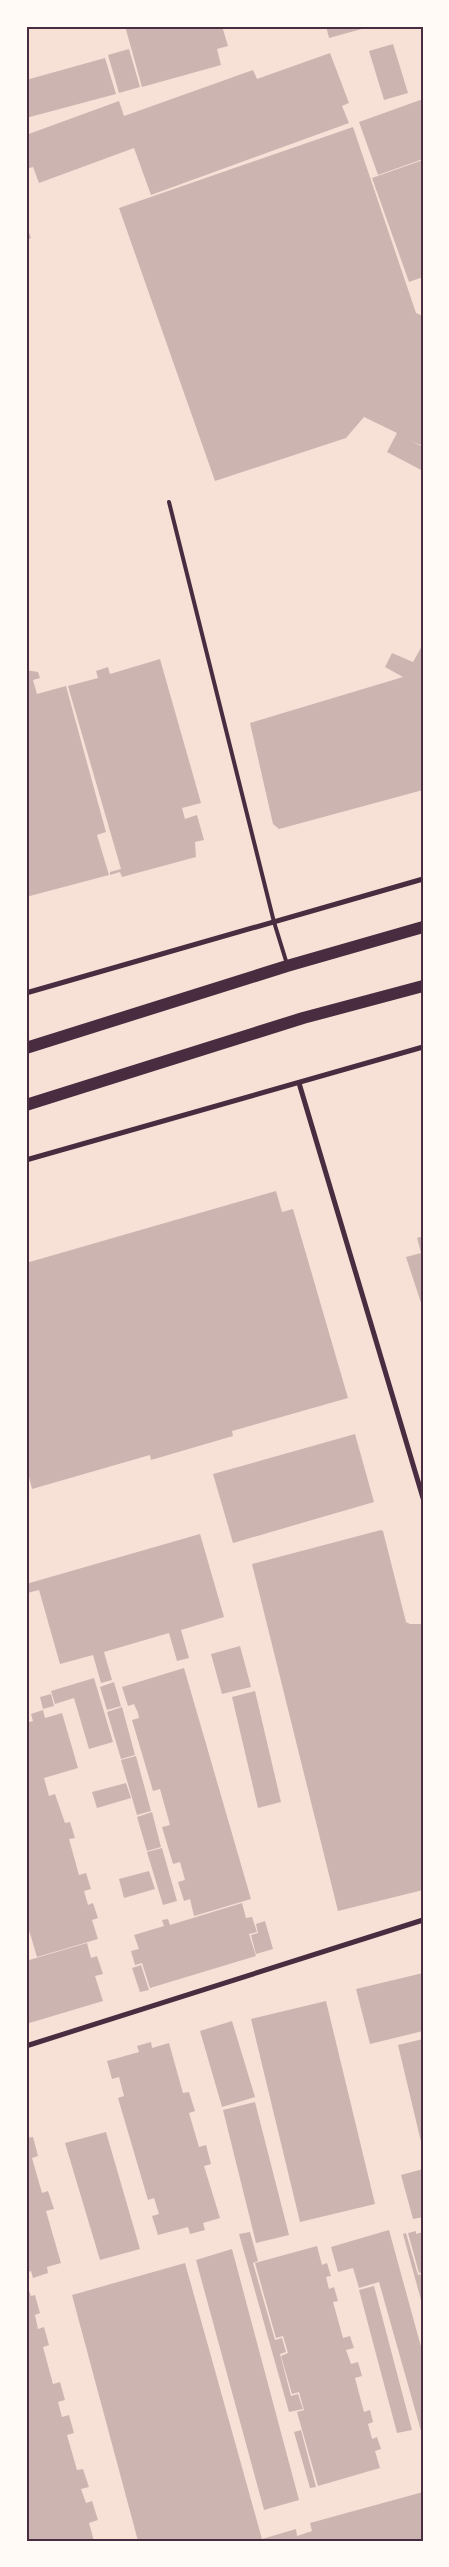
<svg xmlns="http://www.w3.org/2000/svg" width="449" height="2567" viewBox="0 0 449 2567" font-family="Arial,sans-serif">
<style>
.building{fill:#ccb4b1}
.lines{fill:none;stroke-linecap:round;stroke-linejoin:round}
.service{stroke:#4a2c40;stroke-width:4}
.minor{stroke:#4a2c40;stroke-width:5}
.primary{stroke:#4a2c40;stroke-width:12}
.neatline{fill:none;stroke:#4a2c40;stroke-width:2}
</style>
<rect width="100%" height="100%" fill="#f7e1d7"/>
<path class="building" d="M 125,26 L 222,26 L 228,46 L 217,49 L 221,65 L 142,87 Z
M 326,26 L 369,26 L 369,27 L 329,38 Z
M 393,44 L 408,93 L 384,100 L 369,51 Z
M 129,49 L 140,87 L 119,93 L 108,55 Z
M 330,53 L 349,103 L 342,106 L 349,123 L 151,195 L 134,148 L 39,183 L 33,167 L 26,169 L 26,135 L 119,101 L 124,116 L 253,70 L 257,79 Z
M 105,58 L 116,94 L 26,118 L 26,80 Z
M 423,99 L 423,159 L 378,175 L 359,122 Z
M 353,127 L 416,313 L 423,316 L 423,446 L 411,441 L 423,447 L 423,471 L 387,452 L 397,433 L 364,417 L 346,438 L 215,481 L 119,208 Z
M 423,160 L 423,277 L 409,282 L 372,178 Z
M 26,224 L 31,238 L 26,240 Z
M 423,644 L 423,790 L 279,829 L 273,824 L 250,723 L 403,677 L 385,667 L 392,653 L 413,662 Z
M 160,659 L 201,803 L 182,808 L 185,819 L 197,815 L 204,840 L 195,842 L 196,857 L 122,877 L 120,872 L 110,875 L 110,872 L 121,869 L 68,686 L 98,678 L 96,671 L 108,667 L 110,674 Z
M 26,670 L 38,672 L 40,678 L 33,680 L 37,694 L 66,686 L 106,832 L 97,835 L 109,875 L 26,897 Z
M 276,1191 L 282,1212 L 293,1209 L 348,1398 L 232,1431 L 233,1436 L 151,1460 L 150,1455 L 32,1489 L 29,1477 L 26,1478 L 26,1263 Z
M 423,1236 L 423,1309 L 406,1257 L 421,1253 L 417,1238 Z
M 355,1434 L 374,1502 L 233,1543 L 213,1474 Z
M 381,1530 L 383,1531 L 406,1622 L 410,1624 L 423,1624 L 423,1890 L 338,1911 L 252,1564 Z
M 200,1534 L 224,1617 L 181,1630 L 189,1658 L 177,1661 L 169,1633 L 104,1652 L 112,1680 L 101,1683 L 93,1655 L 60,1664 L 39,1590 L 27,1593 L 26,1584 Z
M 240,1646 L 251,1687 L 222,1694 L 211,1654 Z
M 184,1668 L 251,1899 L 194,1916 L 190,1899 L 184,1901 L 178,1882 L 185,1880 L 180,1862 L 173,1864 L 162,1827 L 170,1825 L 160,1789 L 153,1791 L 132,1720 L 139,1718 L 138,1713 L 134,1704 L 128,1706 L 122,1687 Z
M 94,1678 L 113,1742 L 89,1749 L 74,1698 L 55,1704 L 51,1691 Z
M 114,1682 L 121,1706 L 107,1710 L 100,1687 Z
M 255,1691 L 281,1802 L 258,1808 L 232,1697 Z
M 51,1694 L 54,1706 L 43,1709 L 40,1697 Z
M 122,1707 L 135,1755 L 121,1759 L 107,1712 Z
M 43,1710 L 45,1718 L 62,1713 L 78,1768 L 44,1778 L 49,1796 L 55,1794 L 65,1823 L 70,1822 L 75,1838 L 69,1839 L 79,1875 L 86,1873 L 91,1889 L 84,1891 L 88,1905 L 93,1903 L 98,1918 L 92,1920 L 98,1939 L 37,1957 L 26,1920 L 26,1906 L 29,1905 L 26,1897 L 26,1723 L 33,1721 L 31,1714 Z
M 136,1756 L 151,1811 L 137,1815 L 121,1760 Z
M 126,1783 L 131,1798 L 97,1808 L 92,1792 Z
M 152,1812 L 161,1847 L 147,1851 L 137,1817 Z
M 162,1848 L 177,1901 L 163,1905 L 147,1852 Z
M 149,1871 L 155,1889 L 124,1898 L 119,1879 Z
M 242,1903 L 246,1918 L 252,1917 L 257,1932 L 249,1934 L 256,1956 L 150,1988 L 142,1963 L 135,1965 L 131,1951 L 139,1949 L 134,1935 L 164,1926 L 162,1920 L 168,1919 L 170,1925 Z
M 265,1921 L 273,1949 L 256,1954 L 251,1935 L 258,1933 L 256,1924 Z
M 87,1943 L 91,1958 L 97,1956 L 103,1974 L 95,1976 L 103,2001 L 26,2024 L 26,1961 Z
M 141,1965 L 149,1990 L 140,1992 L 132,1968 Z
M 423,1973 L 423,2031 L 370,2044 L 356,1989 Z
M 326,2001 L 375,2204 L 300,2222 L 251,2019 Z
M 232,2021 L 255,2097 L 222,2107 L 200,2031 Z
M 423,2039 L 423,2146 L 422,2146 L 398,2045 Z
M 151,2042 L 152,2048 L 169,2043 L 183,2093 L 189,2092 L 195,2111 L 189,2113 L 199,2147 L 206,2145 L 211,2164 L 204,2166 L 220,2218 L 203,2223 L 205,2230 L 190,2234 L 188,2227 L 158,2235 L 152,2216 L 159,2214 L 154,2198 L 148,2200 L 118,2098 L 124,2096 L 119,2077 L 112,2079 L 107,2061 L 139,2052 L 137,2046 Z
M 255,2102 L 289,2235 L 256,2243 L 223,2110 Z
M 106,2132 L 140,2249 L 100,2260 L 65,2143 Z
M 33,2137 L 38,2156 L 32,2158 L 42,2193 L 48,2191 L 54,2209 L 46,2211 L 61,2263 L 47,2267 L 48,2273 L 33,2278 L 31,2271 L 26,2273 L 26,2138 Z
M 423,2169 L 423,2217 L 413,2219 L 401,2175 Z
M 389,2230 L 423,2354 L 423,2438 L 379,2282 L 359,2288 L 353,2268 L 338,2272 L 331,2247 Z
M 416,2231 L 416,2234 L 423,2232 L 423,2272 L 419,2273 L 408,2233 Z
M 250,2232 L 258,2261 L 253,2263 L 275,2340 L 282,2338 L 286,2352 L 280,2354 L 291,2396 L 298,2394 L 303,2409 L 289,2412 L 239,2234 Z
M 406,2233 L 418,2275 L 423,2274 L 421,2300 L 403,2234 Z
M 317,2246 L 322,2265 L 327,2263 L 331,2276 L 326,2277 L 329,2289 L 334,2287 L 338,2301 L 333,2302 L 343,2338 L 350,2336 L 354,2348 L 346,2350 L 351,2364 L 358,2362 L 362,2376 L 355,2378 L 364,2412 L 370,2410 L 373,2422 L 368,2424 L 372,2439 L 377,2437 L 381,2449 L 375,2451 L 380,2468 L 318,2486 L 297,2412 L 304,2410 L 299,2392 L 292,2394 L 281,2356 L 288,2353 L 283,2336 L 276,2338 L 255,2263 Z
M 232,2249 L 299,2500 L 264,2510 L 196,2260 Z
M 185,2263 L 262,2539 L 296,2529 L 297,2536 L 312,2531 L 310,2523 L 423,2492 L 423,2541 L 138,2541 L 72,2295 Z
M 26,2283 L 31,2296 L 35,2295 L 40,2313 L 35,2315 L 38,2329 L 44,2327 L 49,2345 L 43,2347 L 53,2384 L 60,2382 L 65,2400 L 58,2402 L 62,2417 L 69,2415 L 74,2433 L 67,2435 L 77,2470 L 83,2469 L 89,2487 L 81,2489 L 86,2503 L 92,2501 L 98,2520 L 89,2523 L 94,2541 L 26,2541 Z
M 374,2286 L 412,2430 L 397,2433 L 359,2290 Z
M 301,2430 L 316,2487 L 310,2488 L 294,2432 Z"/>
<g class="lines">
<path class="service" d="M 169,502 L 274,922 L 287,964"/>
<path class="minor" d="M 26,993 L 423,879
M 299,1083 L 423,1498
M 26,1160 L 423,1047
M 26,2046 L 423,1920"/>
<path class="primary" d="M 26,1048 L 287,966 L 423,927
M 26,1105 L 303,1018 L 423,986"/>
</g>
<rect width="449" height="2567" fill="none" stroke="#fffaf5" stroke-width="55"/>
<rect x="28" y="28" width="394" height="2512" class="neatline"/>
</svg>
